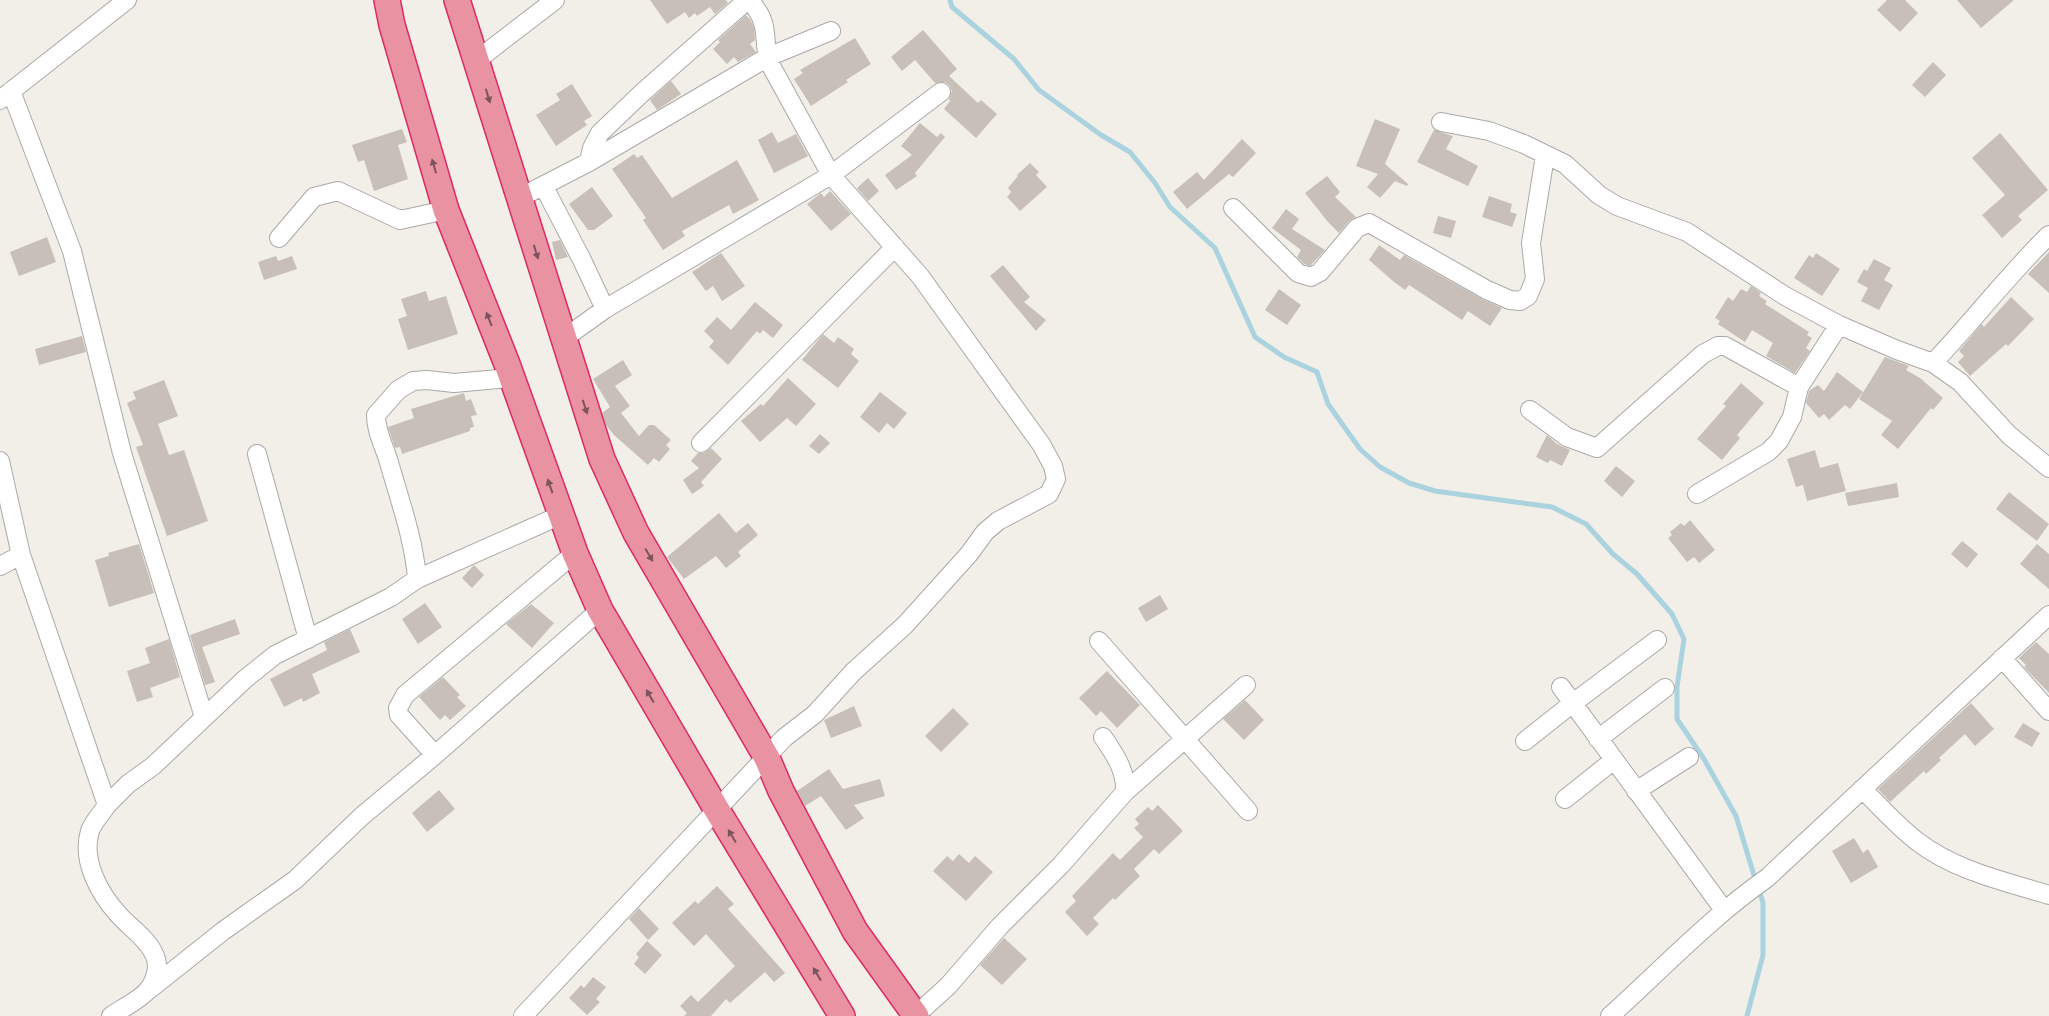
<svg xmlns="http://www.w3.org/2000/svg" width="2049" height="1016" viewBox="0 0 2049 1016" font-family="'Archivo Narrow',sans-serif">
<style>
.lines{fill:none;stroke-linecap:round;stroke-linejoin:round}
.stream{stroke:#aad3df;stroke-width:5}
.building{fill:#c7bfb8}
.minor-casing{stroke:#a9a9a9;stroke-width:20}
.highway-casing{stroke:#dc2a67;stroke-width:28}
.minor{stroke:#fff;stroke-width:18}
.highway{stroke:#e892a2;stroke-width:25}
.oneway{fill:#7b545c}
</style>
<rect width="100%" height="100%" fill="#f2efe9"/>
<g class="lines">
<path class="stream" d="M 950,0 L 952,7 L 1014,59 L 1039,90 L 1101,135 L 1130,152 L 1155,183 L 1170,207 L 1215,248 L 1255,337 L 1284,357 L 1317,372 L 1328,404 L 1360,449 L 1380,467 L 1409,483 L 1435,491 L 1552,507 L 1586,524 L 1613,554 L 1637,574 L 1672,614 L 1684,639 L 1677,687 L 1677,719 L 1704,759 L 1736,816 L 1756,882
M 1747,1016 L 1763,955 L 1763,903 L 1759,890"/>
</g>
<path class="building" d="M 650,0 L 726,0 L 728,3 L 715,14 L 710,7 L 697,16 L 695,13 L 689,18 L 685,12 L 667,24 Z
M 1887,0 L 1905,0 L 1918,13 L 1900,32 L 1877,10 Z
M 1957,0 L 2014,0 L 1981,28 Z
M 746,15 L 751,21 L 754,28 L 755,40 L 750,44 L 756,52 L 738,62 L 734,57 L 727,64 L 713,49 L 720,42 L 718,40 Z
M 923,30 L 957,69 L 949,76 L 978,103 L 981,100 L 997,114 L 976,138 L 944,109 L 950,101 L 949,99 L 952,91 L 949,85 L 945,82 L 935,83 L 915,60 L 902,71 L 891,57 Z
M 855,38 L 871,64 L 846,80 L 848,82 L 811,106 L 794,79 L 803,73 L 800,70 Z
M 1933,62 L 1946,75 L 1925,97 L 1912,85 Z
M 671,81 L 681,94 L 657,110 L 650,100 Z
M 572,84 L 592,116 L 584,121 L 587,125 L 556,146 L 536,115 L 560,100 L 556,94 Z
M 1375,119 L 1400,129 L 1385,164 L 1408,184 L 1407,186 L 1395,181 L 1380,198 L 1367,187 L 1378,174 L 1356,166 Z
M 920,123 L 937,137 L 941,133 L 945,137 L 915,173 L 917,176 L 896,190 L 885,175 L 912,155 L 901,146 Z
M 402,129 L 407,142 L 398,145 L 408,179 L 374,191 L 364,160 L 358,162 L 352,145 Z
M 1434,130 L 1453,136 L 1446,149 L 1478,166 L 1468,186 L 1417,162 Z
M 772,132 L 778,143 L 796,134 L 808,156 L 774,173 L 758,140 Z
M 2000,133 L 2048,190 L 2018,216 L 2022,220 L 2002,238 L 1982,215 L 2005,195 L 1972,158 Z
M 1242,139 L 1256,153 L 1233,177 L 1229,174 L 1187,209 L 1173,192 L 1197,172 L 1204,180 Z
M 634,154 L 637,158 L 642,155 L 672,198 L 737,160 L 759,200 L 733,214 L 729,205 L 682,231 L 685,236 L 663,250 L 643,220 L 646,218 L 612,169 Z
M 1030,163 L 1039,172 L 1036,175 L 1047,187 L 1020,211 L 1007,197 L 1011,192 L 1008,188 L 1018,176 L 1017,175 Z
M 1327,176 L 1340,192 L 1335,197 L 1356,217 L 1349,221 L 1339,233 L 1328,222 L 1305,193 Z
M 868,178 L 879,191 L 868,201 L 857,188 Z
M 592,187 L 613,216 L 594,230 L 588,230 L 569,204 Z
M 830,191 L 851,214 L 831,231 L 807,204 L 821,193 L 824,197 Z
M 1489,196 L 1512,204 L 1510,212 L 1517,214 L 1512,227 L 1482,217 Z
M 1286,209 L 1299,219 L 1292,229 L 1325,250 L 1310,266 L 1304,264 L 1297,257 L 1301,250 L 1272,228 Z
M 1438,216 L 1456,221 L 1451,238 L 1433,233 Z
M 47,237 L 56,262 L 19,276 L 10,252 Z
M 560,240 L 568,257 L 556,260 L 552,242 Z
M 1379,245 L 1400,260 L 1404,255 L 1482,299 L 1502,308 L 1490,326 L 1468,311 L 1462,320 L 1409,285 L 1405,290 L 1394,282 L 1369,260 Z
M 2049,252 L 2049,293 L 2028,274 Z
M 721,253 L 745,286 L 722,301 L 713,286 L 706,291 L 692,272 Z
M 1816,253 L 1840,269 L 1822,296 L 1794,278 L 1809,255 L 1813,258 Z
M 276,256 L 278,261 L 292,256 L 297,269 L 264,280 L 258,262 Z
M 1874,259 L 1891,268 L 1884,280 L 1893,285 L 1879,310 L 1861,301 L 1868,288 L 1857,282 L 1864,269 L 1867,271 Z
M 1003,265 L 1030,297 L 1024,302 L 1046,320 L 1036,331 L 990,276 Z
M 1751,286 L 1761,293 L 1759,296 L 1767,301 L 1765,304 L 1809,332 L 1807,335 L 1812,338 L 1806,348 L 1810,351 L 1795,373 L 1766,356 L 1773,343 L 1752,330 L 1745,342 L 1718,324 L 1720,321 L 1715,318 L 1728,297 L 1733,301 L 1741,289 L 1747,292 Z
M 1279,289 L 1301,305 L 1287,325 L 1265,310 Z
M 426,291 L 429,301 L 446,296 L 458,334 L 408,350 L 398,319 L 407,316 L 401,299 Z
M 2011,297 L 2034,319 L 2008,346 L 2006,344 L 1970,376 L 1958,362 L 1964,356 L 1959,351 L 1980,326 L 1982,324 L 1984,327 Z
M 755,302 L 783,325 L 773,338 L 763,330 L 760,334 L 757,331 L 728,365 L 709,347 L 714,341 L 704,331 L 717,317 L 731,330 Z
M 823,334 L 834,343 L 838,337 L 854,349 L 851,354 L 859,361 L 838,388 L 802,360 Z
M 82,336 L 86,352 L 39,365 L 35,349 Z
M 1885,357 L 1909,366 L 1906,370 L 1920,378 L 1943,398 L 1933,410 L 1931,408 L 1898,449 L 1881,435 L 1892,421 L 1859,399 Z
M 623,360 L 632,375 L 615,386 L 630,406 L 621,413 L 639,436 L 649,425 L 654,425 L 671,440 L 666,445 L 670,449 L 659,462 L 654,458 L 648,465 L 614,435 L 606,425 L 602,413 L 610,407 L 593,379 Z
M 1837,372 L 1863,392 L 1850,409 L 1845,405 L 1829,420 L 1824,414 L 1819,418 L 1806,403 L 1809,391 L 1818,385 L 1824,391 Z
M 788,378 L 816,404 L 796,426 L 787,418 L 760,442 L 741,421 L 761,404 L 763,406 Z
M 164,380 L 178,416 L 158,424 L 169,455 L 184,450 L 208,521 L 167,536 L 136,447 L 143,445 L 127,403 L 136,399 L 133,392 Z
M 1741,383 L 1764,403 L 1737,435 L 1740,438 L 1722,460 L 1697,439 L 1726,406 L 1723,404 Z
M 880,392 L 907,413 L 894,429 L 887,423 L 879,433 L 860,417 Z
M 464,393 L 466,401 L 471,399 L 477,415 L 471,416 L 474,427 L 470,428 L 470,431 L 402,454 L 400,447 L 395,448 L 388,427 L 414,418 L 411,409 Z
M 820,434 L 830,443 L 819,454 L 809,446 Z
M 1547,435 L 1557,444 L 1570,450 L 1562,466 L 1550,460 L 1548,463 L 1536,457 Z
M 711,448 L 722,459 L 701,482 L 704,486 L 692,494 L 683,480 L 699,468 L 691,461 L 698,453 L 704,453 Z
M 1815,450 L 1820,468 L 1838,463 L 1846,491 L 1807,501 L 1803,485 L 1796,487 L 1787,459 Z
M 1616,466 L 1635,481 L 1622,497 L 1604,481 Z
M 1897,483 L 1899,497 L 1848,506 L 1845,493 Z
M 2009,492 L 2049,524 L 2037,541 L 1996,509 Z
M 719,513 L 736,533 L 748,523 L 758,535 L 738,552 L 741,556 L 726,568 L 716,556 L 684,579 L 667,557 Z
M 1690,520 L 1715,550 L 1699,563 L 1694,557 L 1687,562 L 1668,538 L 1672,535 L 1670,532 L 1681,523 L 1684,526 Z
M 1962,541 L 1978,554 L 1967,568 L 1951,554 Z
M 139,544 L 154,593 L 109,607 L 95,560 L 109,556 L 108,553 Z
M 2037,544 L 2049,554 L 2049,589 L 2020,564 Z
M 474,565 L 484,575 L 472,588 L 462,578 Z
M 1160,595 L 1168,609 L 1146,622 L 1138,608 Z
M 425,603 L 442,627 L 418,644 L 402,619 Z
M 531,604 L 554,623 L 532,648 L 506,624 Z
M 235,619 L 240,634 L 202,647 L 215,682 L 205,685 L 190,635 Z
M 350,629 L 360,652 L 312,674 L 320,693 L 303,702 L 302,698 L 284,707 L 270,679 L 327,650 L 324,642 Z
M 169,639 L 180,677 L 150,688 L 153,697 L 137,702 L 127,671 L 150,663 L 145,648 Z
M 2036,642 L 2049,654 L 2049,693 L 2024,667 L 2026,665 L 2019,658 Z
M 1107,671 L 1140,705 L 1117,728 L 1101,711 L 1096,716 L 1079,698 Z
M 443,677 L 460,695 L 457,697 L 466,706 L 450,720 L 445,715 L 440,720 L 419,697 Z
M 1245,700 L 1264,720 L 1244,740 L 1223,719 Z
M 1971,703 L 1994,729 L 1975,746 L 1965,734 L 1939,758 L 1941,760 L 1926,774 L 1924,771 L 1890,802 L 1878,789 Z
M 854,706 L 862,726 L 831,738 L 824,720 Z
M 953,708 L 969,724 L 941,752 L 925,736 Z
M 2023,723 L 2040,733 L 2032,747 L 2014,737 Z
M 829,769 L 843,789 L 880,779 L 885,796 L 854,805 L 864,818 L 846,830 L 821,796 L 805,806 L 797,791 Z
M 439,790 L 455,809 L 427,832 L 412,813 Z
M 1158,805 L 1183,831 L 1159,854 L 1154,849 L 1134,869 L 1140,876 L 1115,900 L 1113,898 L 1093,918 L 1099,924 L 1087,936 L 1065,912 L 1076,901 L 1072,896 L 1113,853 L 1120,860 L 1143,837 L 1134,828 L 1139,824 L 1135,819 L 1148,807 L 1152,811 Z
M 1854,838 L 1863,853 L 1868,849 L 1878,867 L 1851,883 L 1832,851 Z
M 959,854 L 969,863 L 975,856 L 993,872 L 966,901 L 933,871 L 947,856 L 953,861 Z
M 717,886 L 734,904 L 728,909 L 785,973 L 774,982 L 765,972 L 730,1003 L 726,999 L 711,1016 L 684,1016 L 687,1013 L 680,1006 L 691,995 L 698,1002 L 735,966 L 706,934 L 694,946 L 672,923 L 695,901 L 698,904 Z
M 639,908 L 659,929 L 648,940 L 629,919 Z
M 1004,938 L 1027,959 L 1002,985 L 980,965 Z
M 647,941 L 662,955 L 645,974 L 634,964 L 639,957 L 636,954 Z
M 593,977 L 606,987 L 596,999 L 600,1002 L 587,1015 L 569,998 L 581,985 L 584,988 Z"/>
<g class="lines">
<g class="minor-casing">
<path id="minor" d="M 477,60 L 555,0
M 11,91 L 72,251 L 122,453 L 204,717
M 0,100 L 127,0
M 1441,122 L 1489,131 L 1524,144 L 1565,164 L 1599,195 L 1617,206 L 1687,232 L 1785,296 L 1839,325 L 1897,350 L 1933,363 L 1960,382 L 2009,435 L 2049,468
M 544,187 L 582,260 L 605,309
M 519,198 L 589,162 L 768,57 L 831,31
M 1233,208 L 1298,273 L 1311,277 L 1320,272 L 1357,228 L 1369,223 L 1487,290 L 1510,300 L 1520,301 L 1528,296 L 1535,279 L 1531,243 L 1545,156
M 279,238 L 314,197 L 338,191 L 400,220 L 446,210
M 563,339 L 605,309 L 831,175 L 941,92
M 1933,363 C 1973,321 2008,275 2049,235
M 1530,410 L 1567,437 L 1597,448 L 1703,354 L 1718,346 L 1725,346 L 1799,387
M 701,443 L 895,247
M 257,454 L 308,639
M 0,461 L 21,555 L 107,805 C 102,813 93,822 90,831 C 81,860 99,893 118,914 C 129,927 147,938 154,954 C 160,965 156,980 148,990 C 141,999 121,1009 111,1016
M 1697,494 L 1768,452 L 1779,441 L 1792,417 L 1799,387 L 1839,325
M 0,566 L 21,555
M 417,579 C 414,539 399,498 388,459 C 383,444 376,431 376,415 L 398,390 L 413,381 L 427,380 L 454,383 L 510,378
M 1099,641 L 1248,811
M 2002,658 L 2049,711
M 1561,687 L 1724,910
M 1598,739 L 1665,688
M 1525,741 L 1573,703 L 1657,640
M 435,755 L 399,715 L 398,708 L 405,695 L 575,553
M 1862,789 C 1881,807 1897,826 1918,842 C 1956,871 2004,881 2049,895
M 1636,791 L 1689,757
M 1125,792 L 1246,685
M 1565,799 L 1614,760
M 107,805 L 128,784 L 153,766 L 245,679 L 275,655 L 391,597 L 417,579 L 561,515
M 150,989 L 223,931 L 295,880 L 362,816 L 435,755 L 600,610
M 523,1016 L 784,738 L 815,714 L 853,672 L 905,625 L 969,554 L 985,532 L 998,521 L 1049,494 L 1056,479 L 1053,466 L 1041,444 L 920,276 L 831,175 L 770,64 C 761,38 772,27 751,2 L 745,2 L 643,92 L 600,133 L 592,148 L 589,162
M 915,1016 L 948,986 L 1000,926 L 1061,865 L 1125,792 C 1126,770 1115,755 1103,737
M 1610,1016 C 1662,969 1710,918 1767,878 L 2049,615"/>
</g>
<g class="highway-casing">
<path id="highway" d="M 387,0 L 392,25 L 446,210 L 507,364 L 575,553 L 600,610 L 717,810 L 842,1016
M 457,0 L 602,459 L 636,533 L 767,758 L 781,791 L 855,931 L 916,1016"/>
</g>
<use href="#minor" class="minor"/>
<use href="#highway" class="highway"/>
</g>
<defs><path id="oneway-solid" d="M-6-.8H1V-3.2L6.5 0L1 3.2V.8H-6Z" transform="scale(1.25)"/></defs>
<g class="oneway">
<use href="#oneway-solid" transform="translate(488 96) rotate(73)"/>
<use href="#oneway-solid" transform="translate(434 166) rotate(-106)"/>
<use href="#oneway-solid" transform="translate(536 252) rotate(73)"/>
<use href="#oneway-solid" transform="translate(489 319) rotate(-111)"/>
<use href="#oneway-solid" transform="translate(585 407) rotate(72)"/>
<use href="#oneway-solid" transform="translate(550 486) rotate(-110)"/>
<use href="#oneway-solid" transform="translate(649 555) rotate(60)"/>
<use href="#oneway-solid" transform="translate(650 696) rotate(-120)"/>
<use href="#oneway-solid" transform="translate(732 836) rotate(-121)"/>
<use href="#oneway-solid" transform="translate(817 974) rotate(-121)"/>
</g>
</svg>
